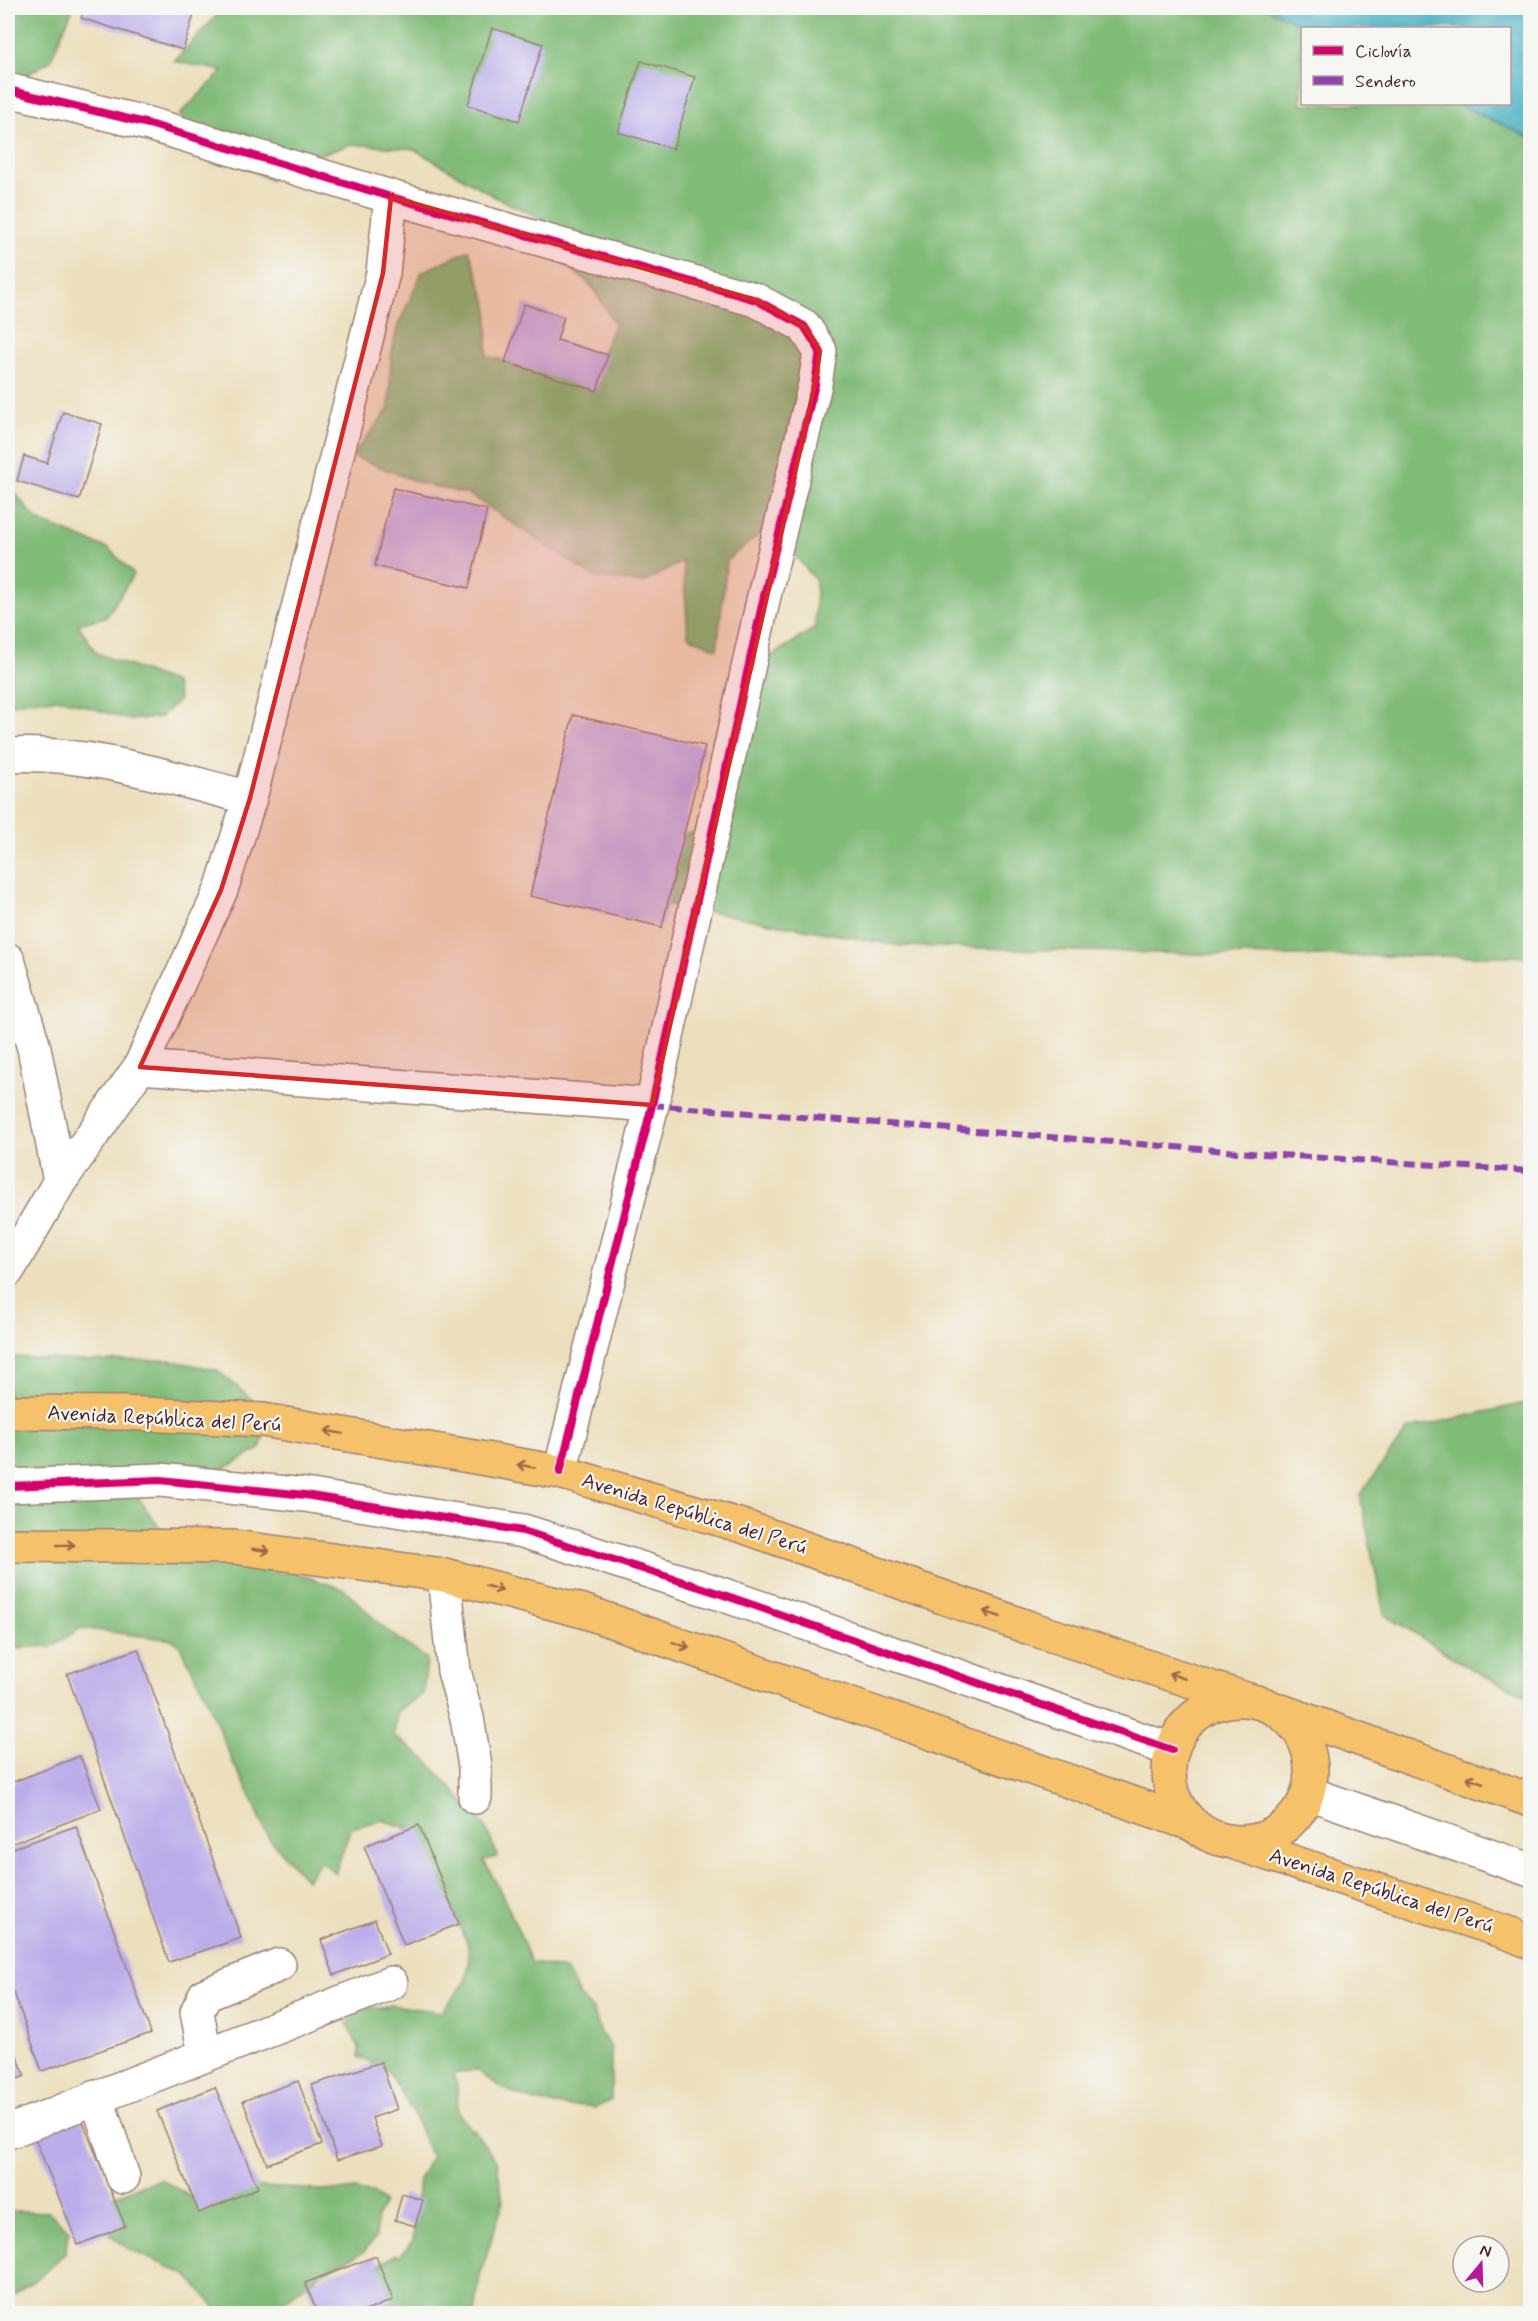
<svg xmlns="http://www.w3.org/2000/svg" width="1538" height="2321" viewBox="0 0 1538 2321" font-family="Mynerve,sans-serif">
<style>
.forest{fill:#81bb78;stroke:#666d52;stroke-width:1.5}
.water{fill:#47b0c5;stroke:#486878;stroke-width:1.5}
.building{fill:#bbadea}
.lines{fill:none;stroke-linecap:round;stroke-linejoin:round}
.minor-casing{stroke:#9b7f74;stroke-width:36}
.highway-casing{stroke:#9b7f74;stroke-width:36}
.minor{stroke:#fff;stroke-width:33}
.highway{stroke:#f5c16b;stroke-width:33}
.quiet{stroke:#8e44ad;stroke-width:6;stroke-dasharray:12 6;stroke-linecap:butt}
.cycleway-casing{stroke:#f6f6f2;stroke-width:11}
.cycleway{stroke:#d6006c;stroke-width:8}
.oneway{stroke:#976848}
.marked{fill:#d62828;fill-opacity:0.2;stroke:#d62828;stroke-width:4.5;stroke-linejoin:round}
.labels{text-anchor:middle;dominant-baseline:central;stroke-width:4.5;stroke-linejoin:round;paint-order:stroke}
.street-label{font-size:21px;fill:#4a1f2b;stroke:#f6f6f2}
</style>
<rect width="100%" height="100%" fill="#f6f6f2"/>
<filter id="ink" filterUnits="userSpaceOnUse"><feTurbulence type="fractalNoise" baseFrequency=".0167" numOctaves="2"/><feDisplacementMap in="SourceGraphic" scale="12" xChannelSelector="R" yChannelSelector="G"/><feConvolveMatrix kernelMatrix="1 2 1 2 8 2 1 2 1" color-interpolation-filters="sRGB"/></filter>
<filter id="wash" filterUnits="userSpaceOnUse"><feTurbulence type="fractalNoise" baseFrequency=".008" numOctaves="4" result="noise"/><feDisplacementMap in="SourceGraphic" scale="24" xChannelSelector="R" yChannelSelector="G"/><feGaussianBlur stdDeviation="1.35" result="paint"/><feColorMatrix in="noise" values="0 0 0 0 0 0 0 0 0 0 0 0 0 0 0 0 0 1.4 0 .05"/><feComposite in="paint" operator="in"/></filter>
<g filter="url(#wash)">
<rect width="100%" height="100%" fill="#ecdfbd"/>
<path class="forest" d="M 8,8 L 73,8 L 50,61 L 17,81 L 8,80 Z
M 224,8 L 1267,8 L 1308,28 L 1302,28 L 1302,104 L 1458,104 L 1530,138 L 1530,958 L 1513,956 L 1275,956 L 900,946 L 642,900 L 668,839 L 692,833 L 727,841 L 732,800 L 759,664 L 815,628 L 816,581 L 785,543 L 759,535 L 727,560 L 717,649 L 688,636 L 683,561 L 643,583 L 594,577 L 470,495 L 420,483 L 352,456 L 389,409 L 391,357 L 397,328 L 422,272 L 469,250 L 488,306 L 487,356 L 587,384 L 615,324 L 591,285 L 551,254 L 543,219 L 495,197 L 414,149 L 352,144 L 306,159 L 270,180 L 201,144 L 179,115 L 223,71 L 174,61 Z
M 8,478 L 9,486 L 37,520 L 109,549 L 134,574 L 106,617 L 78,624 L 96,653 L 175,683 L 179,700 L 160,717 L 130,720 L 63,699 L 31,700 L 8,705 Z
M 8,1354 L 13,1357 L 83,1361 L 168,1360 L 217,1370 L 270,1415 L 260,1449 L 220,1471 L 133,1490 L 158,1526 L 186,1547 L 282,1573 L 293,1572 L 345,1590 L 385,1629 L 427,1659 L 423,1694 L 397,1711 L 394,1736 L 425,1759 L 485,1826 L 498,1857 L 483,1860 C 503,1892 517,1927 531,1962 L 567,1971 L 580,1997 L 593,2010 L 601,2033 L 611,2048 L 611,2100 L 595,2108 C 582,2103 576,2107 563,2106 C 530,2102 502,2092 477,2070 L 453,2073 L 457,2085 L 458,2112 L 472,2131 L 474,2130 L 497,2163 L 503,2203 L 480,2275 L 475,2313 L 362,2313 L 372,2292 L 374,2268 L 397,2254 L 400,2256 L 413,2240 L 419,2180 L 431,2157 L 412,2111 L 389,2072 L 359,2057 L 359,2047 L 347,2024 L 363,2007 L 383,2008 L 391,2005 L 441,2012 L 465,1983 L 469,1963 L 468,1945 L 449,1900 L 426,1871 L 415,1831 L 383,1820 L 351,1828 L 335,1873 L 321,1861 L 306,1880 L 268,1837 L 251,1796 L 233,1763 L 204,1692 L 179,1645 L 173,1640 L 81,1628 L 52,1646 L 8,1648 Z
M 1530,1402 L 1530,1697 L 1473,1670 L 1384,1614 L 1360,1495 L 1408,1429 Z
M 160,2179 L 193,2198 L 230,2194 L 259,2187 L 341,2191 L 356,2189 L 359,2192 L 373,2193 L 384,2203 L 377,2217 L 376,2237 L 364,2252 L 320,2274 L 282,2303 L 252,2313 L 221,2313 L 187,2275 L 130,2250 L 89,2218 L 105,2199 Z
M 18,2211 L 49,2212 L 69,2231 L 65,2253 L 45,2272 L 12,2297 L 8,2296 L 8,2212 Z"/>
<path class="water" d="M 1267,8 L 1530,8 L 1530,138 L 1458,104 L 1510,104 L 1510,28 L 1308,28 Z"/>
<g id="blocks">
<path class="building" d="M 85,8 L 196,8 L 183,50 L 81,18 Z
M 492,28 L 543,44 L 519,121 L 468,105 Z
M 641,61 L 695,77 L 673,149 L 618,132 Z
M 524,304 L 564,317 L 557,340 L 608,355 L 597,391 L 505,362 Z
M 63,412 L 102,424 L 79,500 L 17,481 L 24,456 L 47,463 Z
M 393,488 L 487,510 L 469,588 L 375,566 Z
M 573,715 L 705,746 L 662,927 L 530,896 Z
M 138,1649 L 241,1938 L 169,1962 L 67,1674 Z
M 80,1756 L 101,1809 L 8,1845 L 8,1784 Z
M 419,1825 L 459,1924 L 404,1945 L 364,1846 Z
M 76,1826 L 151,2033 L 42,2071 L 8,1976 L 8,1850 Z
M 375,1920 L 388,1954 L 334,1975 L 321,1940 Z
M 8,2032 L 25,2076 L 8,2083 Z
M 381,2062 L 397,2109 L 372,2118 L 382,2146 L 337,2160 L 312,2085 Z
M 298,2081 L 322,2144 L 267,2164 L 243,2101 Z
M 215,2087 L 258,2188 L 199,2213 L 157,2111 Z
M 81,2117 L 125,2226 L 78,2245 L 34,2136 Z
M 402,2194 L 423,2200 L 415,2226 L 395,2220 Z
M 376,2256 L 393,2300 L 358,2314 L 318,2314 L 305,2283 Z"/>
</g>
</g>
<g filter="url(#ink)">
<use href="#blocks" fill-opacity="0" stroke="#9b7f74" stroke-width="1.5"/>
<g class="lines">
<g class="minor-casing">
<path id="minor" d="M 8,90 L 149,124 L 391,197 L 756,300 L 804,326 L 820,351 L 815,384 L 764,596 L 652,1105 L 560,1472
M 8,755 C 90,751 171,778 250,798
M 8,960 L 34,1048 L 60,1181
M 140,1067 L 652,1105
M 8,1270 L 60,1181 L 140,1067 L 221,890 L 250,798 L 383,273 L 391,197
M 8,1486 L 160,1480 L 305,1495 L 523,1531 L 718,1593 L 1172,1750
M 444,1575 L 454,1671 L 467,1718 L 475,1766 L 475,1797
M 1308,1793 L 1530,1870
M 205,2054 L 197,2012 L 205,1995 L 279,1965
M 96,2096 L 123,2177
M 8,2132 L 391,1983"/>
</g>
<g class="highway-casing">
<path id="highway" d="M 8,1412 L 124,1413 L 263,1420 L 560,1472 L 742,1526 L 1033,1629 L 1252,1701
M 8,1545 L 234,1547 L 444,1575 L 583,1611 L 1194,1825
M1169 1771a71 71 0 1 1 142 0a71 71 0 1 1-142 0Z
M 1281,1711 L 1530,1800
M 1235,1843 L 1511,1934 L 1530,1942"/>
</g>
<use href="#minor" class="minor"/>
<use href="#highway" class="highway"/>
<path class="quiet" d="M 652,1105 L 1263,1154 L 1530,1171"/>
<g class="cycleway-casing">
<path id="cycleway" d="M 8,90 L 149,124 L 391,197 L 756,300 L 804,326 L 820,351 L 815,384 L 764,596 L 652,1105 L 560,1472
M 8,1486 L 160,1480 L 305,1495 L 523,1531 L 718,1593 L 1172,1750"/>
</g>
<use href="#cycleway" class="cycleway"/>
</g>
<defs><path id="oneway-shaft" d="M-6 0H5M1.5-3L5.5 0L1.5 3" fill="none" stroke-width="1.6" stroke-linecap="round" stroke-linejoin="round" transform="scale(1.5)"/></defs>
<g class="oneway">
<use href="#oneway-shaft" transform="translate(334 1432) rotate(-170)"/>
<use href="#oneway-shaft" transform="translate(526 1466) rotate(-170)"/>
<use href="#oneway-shaft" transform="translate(66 1545)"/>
<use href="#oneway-shaft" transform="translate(261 1550) rotate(8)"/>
<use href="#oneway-shaft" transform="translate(494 1588) rotate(15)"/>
<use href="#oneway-shaft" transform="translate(992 1614) rotate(-161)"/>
<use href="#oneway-shaft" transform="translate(681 1645) rotate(19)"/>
<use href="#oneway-shaft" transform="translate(1177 1676) rotate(-162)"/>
<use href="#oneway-shaft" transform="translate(1475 1780) rotate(-160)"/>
</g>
</g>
<path class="marked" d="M 391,197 L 756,300 L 804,326 L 820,351 L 815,384 L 652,1105 L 140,1067 L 221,890 L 250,798 L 383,273 Z"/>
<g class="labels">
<g class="street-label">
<text transform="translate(164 1419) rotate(3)">Avenida República del Perú</text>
<text transform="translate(694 1514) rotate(17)">Avenida República del Perú</text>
<text transform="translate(1381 1891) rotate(18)">Avenida República del Perú</text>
</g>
</g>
<rect width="1538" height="2321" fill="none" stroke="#f6f6f2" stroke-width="30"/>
<rect x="1301" y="27" width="210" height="78" fill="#f6f6f2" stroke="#b1a0a2" stroke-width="1.5"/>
<rect x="1313" y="46" width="30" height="9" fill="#d6006c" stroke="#b1a0a2" stroke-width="1.5"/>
<text x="1355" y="57" font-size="18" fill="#4a1f2b">Ciclovía</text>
<rect x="1313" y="76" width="30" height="9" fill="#8e44ad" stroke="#b1a0a2" stroke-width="1.5"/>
<text x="1355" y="87" font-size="18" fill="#4a1f2b">Sendero</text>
<g transform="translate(1481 2264) rotate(19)"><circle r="28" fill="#f6f6f2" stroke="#b1a0a2" stroke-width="1.5"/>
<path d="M0-4.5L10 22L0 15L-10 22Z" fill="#b5179e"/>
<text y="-9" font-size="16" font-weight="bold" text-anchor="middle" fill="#4a1f2b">N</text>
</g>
</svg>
